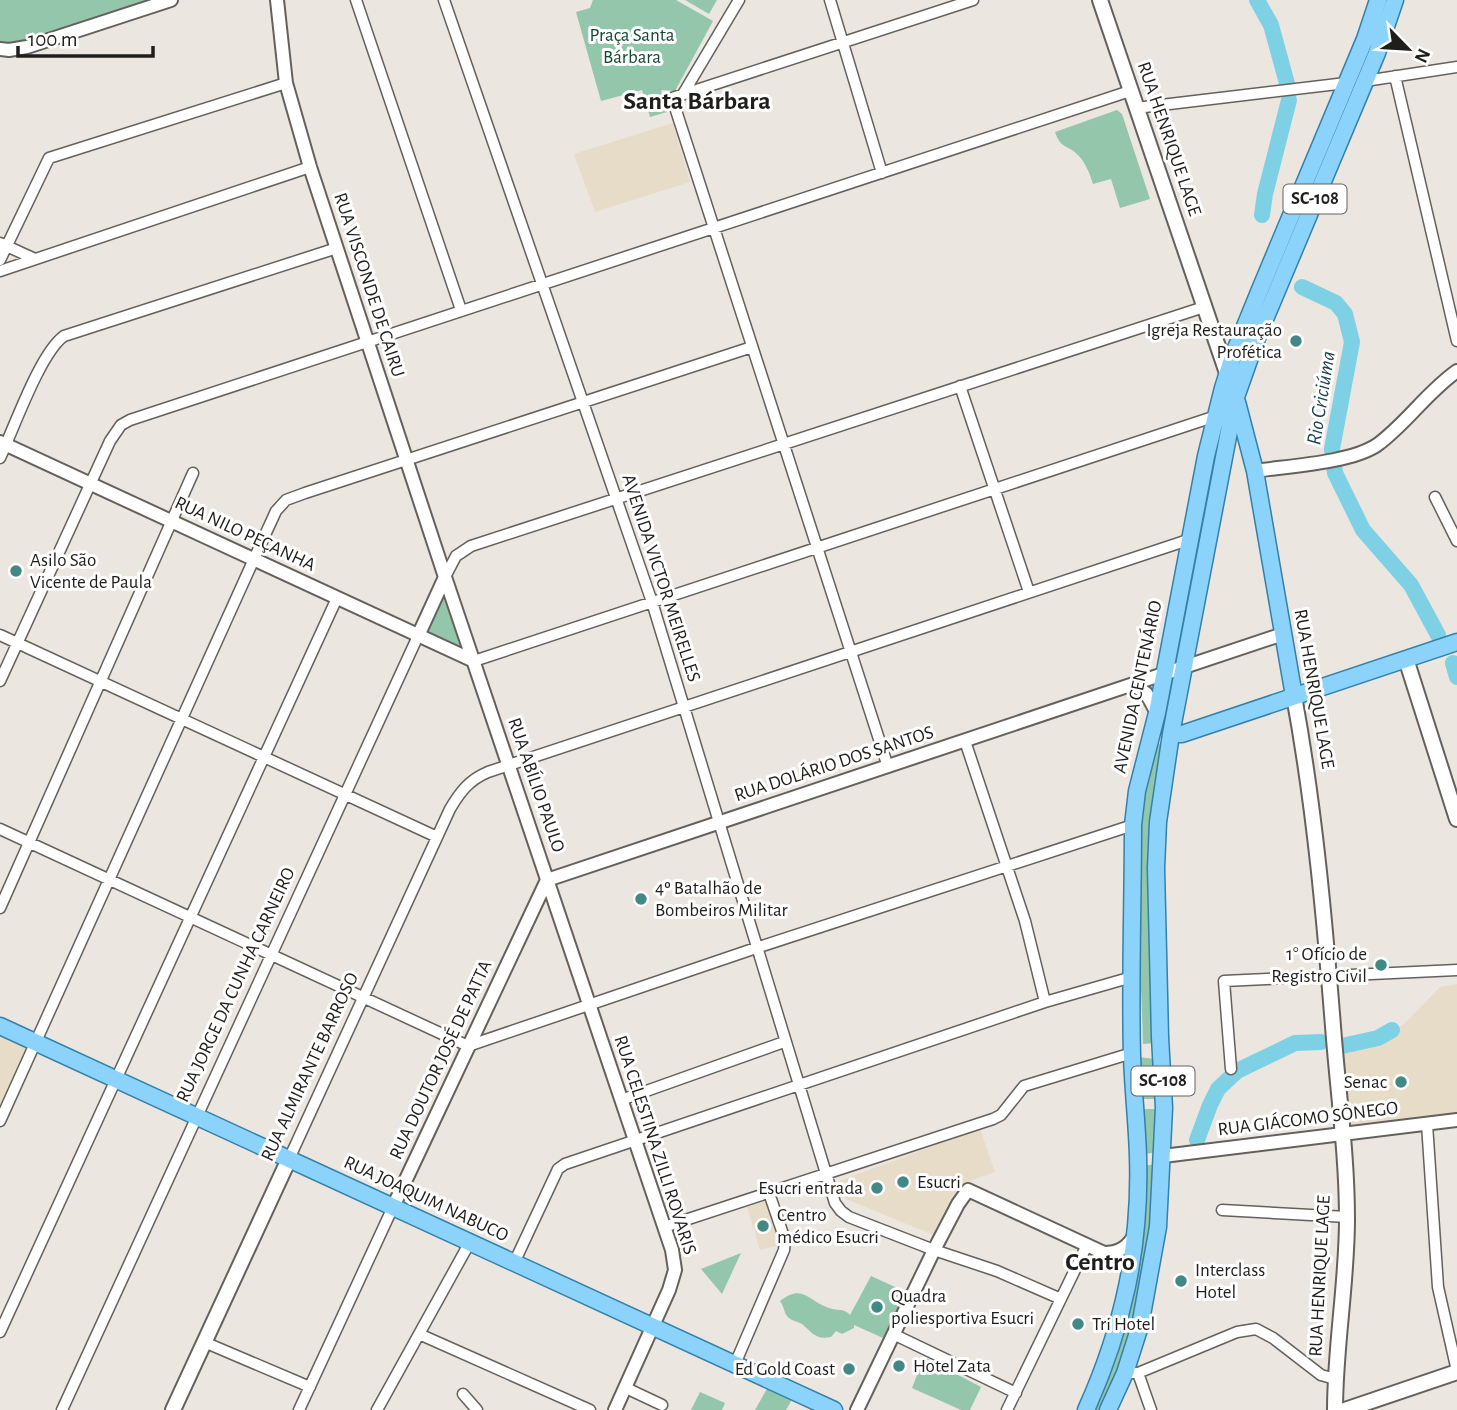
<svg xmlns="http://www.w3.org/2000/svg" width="1457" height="1410" viewBox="0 0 1457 1410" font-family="'Alegreya Sans',sans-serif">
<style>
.education{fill:#e7dcc7}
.green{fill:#93c6ab}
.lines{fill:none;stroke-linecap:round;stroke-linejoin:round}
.river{stroke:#7ed1e5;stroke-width:16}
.minor-casing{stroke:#65605b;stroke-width:13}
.tertiary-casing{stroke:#65605b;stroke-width:16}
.secondary-casing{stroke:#65605b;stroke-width:18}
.primary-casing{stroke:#3380aa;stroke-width:19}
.minor{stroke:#fff;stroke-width:10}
.tertiary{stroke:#fff;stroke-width:12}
.secondary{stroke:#fff;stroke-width:14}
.primary{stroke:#8bd3fa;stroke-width:16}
.poi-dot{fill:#428986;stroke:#fff;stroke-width:2.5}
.labels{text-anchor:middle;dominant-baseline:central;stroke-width:6;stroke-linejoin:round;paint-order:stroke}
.shield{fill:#fff;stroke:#636260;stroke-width:2}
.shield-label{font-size:18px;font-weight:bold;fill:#201e1c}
.park-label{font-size:19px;fill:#114832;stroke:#fff}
.street-label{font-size:19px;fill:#201e1c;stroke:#fff}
.poi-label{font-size:19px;fill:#201e1c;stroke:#fff;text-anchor:start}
.water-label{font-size:21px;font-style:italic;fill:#1d434c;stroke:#fff}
.district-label{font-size:26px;font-weight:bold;fill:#201e1c;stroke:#fff}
</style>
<rect width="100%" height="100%" fill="#ece6e0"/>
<path class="education" d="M 673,123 L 690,182 L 595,212 L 574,154 Z
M 1457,984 L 1457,1113 L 1347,1125 L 1342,1051 L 1380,1041 L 1405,1023 L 1440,987 Z
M 0,1036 L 28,1049 L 0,1109 Z
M 980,1129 L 995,1172 L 964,1183 L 936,1236 L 846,1199 L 839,1181 Z
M 766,1201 L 779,1245 L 760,1250 L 747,1207 Z"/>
<path class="green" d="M 0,0 L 155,0 L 14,44 L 0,44 Z
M 593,0 L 676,0 L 713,21 L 675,91 L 661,90 L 667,112 L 650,117 L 642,90 L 601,101 L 576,12 L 590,8 Z
M 685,0 L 717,0 L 709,14 Z
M 1117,110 L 1122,114 L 1150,199 L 1120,208 L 1111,179 L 1093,184 C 1090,174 1086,164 1079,156 C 1068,144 1061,150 1055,132 Z
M 1220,463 L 1169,718 L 1160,709 L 1207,468 Z
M 441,591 L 463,649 L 422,631 Z
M 1155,736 L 1163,750 L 1153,1043 L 1143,1044 L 1139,931 L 1140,854 L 1142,800 Z
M 1138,1057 L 1156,1059 L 1157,1099 L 1140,1099 Z
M 1143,1109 L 1159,1109 L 1160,1152 L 1144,1154 Z
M 1157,1164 L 1153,1237 L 1130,1346 L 1103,1410 L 1091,1410 L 1119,1342 L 1142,1166 Z
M 741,1253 L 722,1294 L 701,1269 Z
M 871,1276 L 906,1292 L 883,1338 L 854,1325 L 854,1328 L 842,1334 L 836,1331 L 831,1337 C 815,1340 813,1333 802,1324 C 797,1321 791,1321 787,1316 C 784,1312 784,1306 780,1301 C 803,1283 808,1301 829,1308 C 838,1311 844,1308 850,1315 Z
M 924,1357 L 981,1387 L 970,1410 L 961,1410 L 912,1388 Z
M 769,1385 L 794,1396 L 786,1410 L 755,1410 Z
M 700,1392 L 725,1403 L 722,1410 L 691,1410 Z"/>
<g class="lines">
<path class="river" d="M 1257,0 L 1271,25 L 1288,87
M 1262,215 L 1265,194 L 1289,100
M 1302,287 L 1336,303 L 1345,314 L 1352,342 L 1332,449 L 1335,473 L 1363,530 L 1411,585 L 1438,635
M 1453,663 L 1457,677
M 1342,1046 L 1378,1038 L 1392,1030
M 1197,1140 L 1210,1105 L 1218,1089 L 1237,1071 L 1295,1043 L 1321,1042"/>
<g class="minor-casing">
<path id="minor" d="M 356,0 L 461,310
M 444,0 L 652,602 L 835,1203 L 841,1211 L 849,1217 L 934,1250 L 997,1271 L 1061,1299
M 830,0 L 882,173
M 1395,76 L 1457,341
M 1365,81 L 1457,67
M 683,94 L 739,0
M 1136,108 L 1346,83
M 0,243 L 35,259
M 0,260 L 49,158 L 286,83
M 0,271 L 310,167
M 960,386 L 1029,592
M 0,458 C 14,428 40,353 64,336 L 337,248
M 1435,497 L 1457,541
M 445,577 L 456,556 L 471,546 L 1204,307
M 0,635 L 437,837
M 474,661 L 1216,416
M 0,681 L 110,441 L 121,425 L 130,420 L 1130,91
M 965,741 L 1025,921 L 1045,1002
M 888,767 L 672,98 L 973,0
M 0,829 L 468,1046 L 756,948 L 1133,825
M 0,908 L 193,473
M 1231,1069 L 1224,981 L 1457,970
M 621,1100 L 784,1042
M 0,1121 L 254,559 L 276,511 L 286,500 L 305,493 L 752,347
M 1427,1124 L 1438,1287 L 1457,1371
M 289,1159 L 450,809 C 460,792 469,780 488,772 L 1191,539
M 1222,1210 L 1347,1217
M 664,1227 L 993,1119 L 1001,1115 L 1024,1086 L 1132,1053
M 514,1263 L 558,1169 L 565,1164 L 1045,1002 L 1132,977
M 0,1332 L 337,598
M 419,1334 L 590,1410
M 893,1334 L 1016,1393
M 204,1342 L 310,1387
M 735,1364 L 784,1250 L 785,1240 L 769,1193
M 1125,1373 L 1138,1373 L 1237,1332 L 1256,1329 L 1273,1338 L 1321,1375 L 1335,1379
M 1138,1373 L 1151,1410
M 626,1388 L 662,1405
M 463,1394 L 477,1410
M 62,1410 L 418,636
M 299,1410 L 393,1207
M 377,1410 L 470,1242
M 1007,1410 L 1087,1245"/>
</g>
<g class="tertiary-casing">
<path id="tertiary" d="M 277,0 L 286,83 L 310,167 L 445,577 L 672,1250 L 675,1270 L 669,1290 L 615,1410
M 0,49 L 9,50 L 27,47 L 171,0
M 0,442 L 474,661
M 1255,471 C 1288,466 1350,463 1377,445 C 1406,424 1427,392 1457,371
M 418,636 L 445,577
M 1133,685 L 1146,693 L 1157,713
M 1163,1156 L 1457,1120
M 393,1207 L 547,880 L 1283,634
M 857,1410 L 934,1250 L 958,1204 L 968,1190 L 1104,1253 C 1118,1253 1127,1248 1134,1236"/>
</g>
<g class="secondary-casing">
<path id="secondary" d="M 1100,0 L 1227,373
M 1406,659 L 1457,819
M 1294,696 C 1315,810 1325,924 1334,1039 C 1339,1099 1347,1159 1347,1219 C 1347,1283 1335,1346 1335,1410
M 173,1410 L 289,1159
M 1345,1410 L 1457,1372"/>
</g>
<g class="primary-casing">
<path id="primary" d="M 1237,402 L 1255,471 L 1294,696
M 1171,734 L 1182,734 L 1457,642
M 0,1026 L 834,1410
M 1086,1410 C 1123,1328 1141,1247 1138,1156 C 1137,1123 1133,1089 1132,1055 C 1130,979 1133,902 1133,825 L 1137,791 L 1157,713 L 1206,456 L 1223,388 L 1234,353 L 1261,287 L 1365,39 L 1378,0
M 1108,1410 L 1125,1373 L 1140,1326 L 1158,1227 L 1164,1108 L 1160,1037 L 1156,868 L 1158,822 L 1171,734 L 1231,421 L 1236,397 L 1255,343 L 1377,53 L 1395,0"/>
</g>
<use href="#minor" class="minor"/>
<use href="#tertiary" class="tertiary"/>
<use href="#secondary" class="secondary"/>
<use href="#primary" class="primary"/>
</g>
<g class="poi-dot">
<circle cx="1296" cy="341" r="7"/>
<circle cx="16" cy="571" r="7"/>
<circle cx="641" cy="899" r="7"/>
<circle cx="1381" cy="965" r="7"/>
<circle cx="1401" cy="1082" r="7"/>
<circle cx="903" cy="1182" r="7"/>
<circle cx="877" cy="1188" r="7"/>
<circle cx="763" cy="1226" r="7"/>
<circle cx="1181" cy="1281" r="7"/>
<circle cx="877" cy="1307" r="7"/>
<circle cx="1078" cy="1324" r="7"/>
<circle cx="899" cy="1366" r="7"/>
<circle cx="849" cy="1369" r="7"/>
</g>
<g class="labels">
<g class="shield">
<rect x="1283.5" y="184.5" width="63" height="29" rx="5"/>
<rect x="1131.5" y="1066.5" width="63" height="29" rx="5"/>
</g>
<g class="shield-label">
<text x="1315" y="199">SC-108</text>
<text x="1163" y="1081">SC-108</text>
</g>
<g class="park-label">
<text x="632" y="35">Praça Santa<tspan x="632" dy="22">Bárbara</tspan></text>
</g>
<g class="street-label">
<text transform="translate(1169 139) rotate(71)">RUA HENRIQUE LAGE</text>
<text transform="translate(369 285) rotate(72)">RUA VISCONDE DE CAIRU</text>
<text transform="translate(245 534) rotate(25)">RUA NILO PEÇANHA</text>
<text transform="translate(661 578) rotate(72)">AVENIDA VICTOR MEIRELLES</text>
<text transform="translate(1138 687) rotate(-78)">AVENIDA CENTENÁRIO</text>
<text transform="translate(1314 689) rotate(80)">RUA HENRIQUE LAGE</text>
<text transform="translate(834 764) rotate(-18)">RUA DOLÁRIO DOS SANTOS</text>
<text transform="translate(536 785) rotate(71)">RUA ABÍLIO PAULO</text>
<text transform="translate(236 985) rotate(-65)">RUA JORGE DA CUNHA CARNEIRO</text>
<text transform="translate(441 1060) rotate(-65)">RUA DOUTOR JOSÉ DE PATTA</text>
<text transform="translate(310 1067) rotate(-65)">RUA ALMIRANTE BARROSO</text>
<text transform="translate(1308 1119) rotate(-7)">RUA GIÁCOMO SÔNEGO</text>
<text transform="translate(655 1145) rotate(72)">RUA CELESTINA ZILLI ROVARIS</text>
<text transform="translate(426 1199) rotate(25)">RUA JOAQUIM NABUCO</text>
<text transform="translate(1320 1276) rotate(-87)">RUA HENRIQUE LAGE</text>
</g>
<g class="poi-label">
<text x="1282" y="330" text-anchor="end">Igreja Restauração<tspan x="1282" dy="22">Profética</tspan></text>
<text x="30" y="560">Asilo São<tspan x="30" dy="22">Vicente de Paula</tspan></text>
<text x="655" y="888">4º Batalhão de<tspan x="655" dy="22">Bombeiros Militar</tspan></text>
<text x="1367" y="954" text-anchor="end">1° Ofício de<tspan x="1367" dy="22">Registro Civil</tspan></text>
<text x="1387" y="1082" text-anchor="end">Senac</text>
<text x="917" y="1182">Esucri</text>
<text x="863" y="1188" text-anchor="end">Esucri entrada</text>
<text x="777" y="1215">Centro<tspan x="777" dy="22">médico Esucri</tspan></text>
<text x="1195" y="1270">Interclass<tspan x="1195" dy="22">Hotel</tspan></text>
<text x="891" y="1296">Quadra<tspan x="891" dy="22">poliesportiva Esucri</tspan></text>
<text x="1092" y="1324">Tri Hotel</text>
<text x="913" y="1366">Hotel Zata</text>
<text x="835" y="1369" text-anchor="end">Ed Gold Coast</text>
</g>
<g class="water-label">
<text transform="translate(1321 398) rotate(-81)">Rio Criciúma</text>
</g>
<g class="district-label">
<text x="697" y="101">Santa Bárbara</text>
<text x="1100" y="1262">Centro</text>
</g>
</g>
<g transform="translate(1408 49) rotate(115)" stroke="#ffffff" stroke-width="5" paint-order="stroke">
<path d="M0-5L12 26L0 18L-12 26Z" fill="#201e1c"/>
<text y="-10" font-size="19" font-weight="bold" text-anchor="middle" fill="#201e1c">N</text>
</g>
<path d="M18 46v10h135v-10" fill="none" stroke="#201e1c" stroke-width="3.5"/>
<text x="28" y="46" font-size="21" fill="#201e1c" stroke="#ffffff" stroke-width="5" paint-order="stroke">100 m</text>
</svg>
